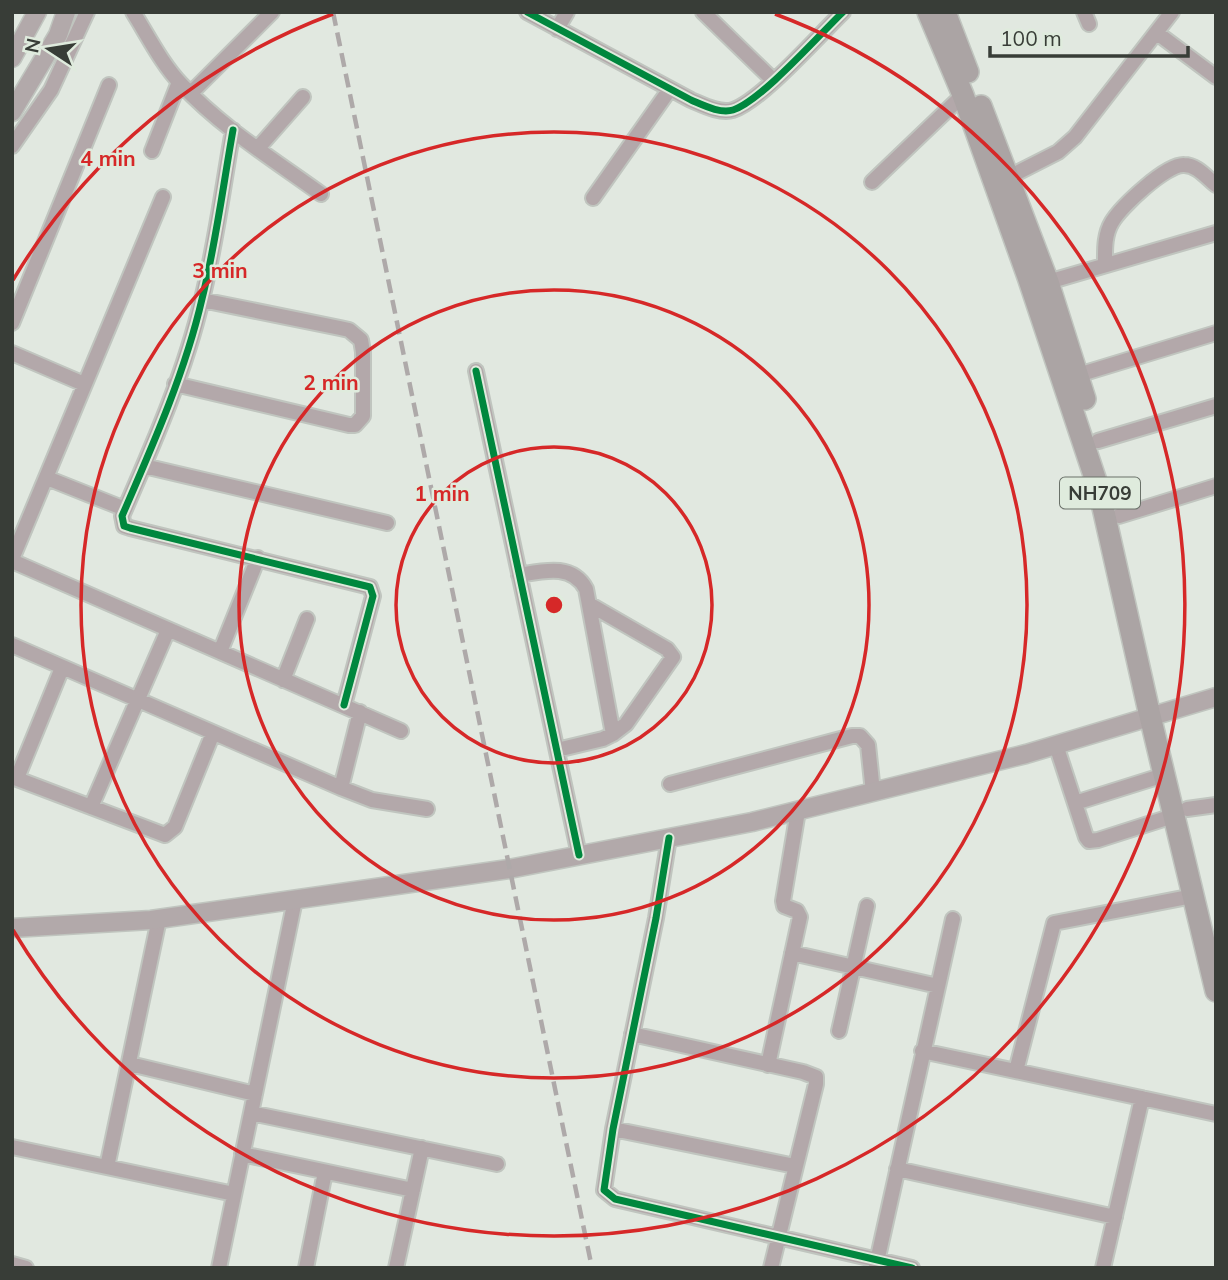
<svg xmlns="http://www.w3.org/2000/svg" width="1228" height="1280" viewBox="0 0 1228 1280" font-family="Mulish,sans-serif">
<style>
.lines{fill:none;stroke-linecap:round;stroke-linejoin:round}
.minor-casing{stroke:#c0c5bf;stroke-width:18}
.major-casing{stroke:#c0c5bf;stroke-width:21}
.highway-casing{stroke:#c0c5bf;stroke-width:24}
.minor{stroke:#b3a8aa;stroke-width:14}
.major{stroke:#b2a9aa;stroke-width:18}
.highway{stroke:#aba4a4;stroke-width:21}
.rail{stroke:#aea9a9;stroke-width:4.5;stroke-dasharray:14 7;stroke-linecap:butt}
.cycleway-casing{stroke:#dfebdd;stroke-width:11}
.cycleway{stroke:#00873e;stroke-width:7}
.ring{fill:none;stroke:#d62828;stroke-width:3.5}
.labels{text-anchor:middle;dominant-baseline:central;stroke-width:5;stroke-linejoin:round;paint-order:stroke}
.shield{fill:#dfebdd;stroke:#6a7169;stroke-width:2}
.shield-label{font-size:19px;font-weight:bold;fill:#383d37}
.centre{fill:#d62828;stroke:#dfebdd;stroke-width:3.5}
.ring-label{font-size:21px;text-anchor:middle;font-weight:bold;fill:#d62828;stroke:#dfebdd;stroke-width:5;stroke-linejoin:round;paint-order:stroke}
</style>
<rect width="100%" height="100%" fill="#e1e8e0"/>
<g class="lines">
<g class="minor-casing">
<path id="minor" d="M 133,12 C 148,36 162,64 181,84 C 221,127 274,160 321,194
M 527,12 L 691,100 C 703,105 720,114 733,110 C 761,101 819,35 843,12
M 703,12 L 773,80
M 1084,12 L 1089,24
M 557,29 L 567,12
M 1157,33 L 1216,77
M 191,93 L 272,12
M 233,130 C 223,186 216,243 202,299 C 185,373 152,447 122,516 L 124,526 L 130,528 L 370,587 L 373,596 L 344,705
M 12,146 L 51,90 L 87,12
M 258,148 L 303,97
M 152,151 L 179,82
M 1009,177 L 1058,152 L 1075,137 L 1172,12
M 872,182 L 963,95
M 593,198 L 670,89
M 1105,265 C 1105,251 1104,235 1112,222 C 1121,207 1166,164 1184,165 C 1197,165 1206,177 1216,185
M 1048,282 L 1216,233
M 12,323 L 109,85
M 12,353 L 84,384
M 476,371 L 579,855
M 1078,375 L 1216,333
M 175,384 L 349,425 L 355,425 L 363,416 L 363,352 L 361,340 L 349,330 L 340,328 L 202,300
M 1098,441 L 1216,406
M 144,466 L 387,523
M 47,478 L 125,509
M 1119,516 L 1216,486
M 12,559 L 163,197
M 12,561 L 401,731
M 519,575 C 543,571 572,563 586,589 L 613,734 L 603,739 L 557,750
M 589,604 L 667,649 L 673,657 L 626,724 L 613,734
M 12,645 L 341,788 L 372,800 L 427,809
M 220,652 L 258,558
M 283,680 L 307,619
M 1056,745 L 1086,837 L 1089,841 L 1098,840 L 1173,816
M 12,777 L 165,835 L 175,827 L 213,733
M 17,778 L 62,668
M 670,784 L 852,736 L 860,736 L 868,745 L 873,792
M 341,788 L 360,712
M 1075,803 L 1164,775
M 91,807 L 168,630
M 1187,809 L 1216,805
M 669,838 L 656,918 L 613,1129 L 604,1190 L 615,1199 L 912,1268
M 792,953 L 938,986
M 839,1031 L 867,906
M 632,1034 L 803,1072 L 816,1077 L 816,1084 L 771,1268
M 922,1051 L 1216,1114
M 130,1064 L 255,1094
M 768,1065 L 800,917 L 797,911 L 784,906 L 783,901 L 798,811
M 1016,1071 L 1054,923 L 1193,896
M 251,1113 L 497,1164
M 613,1129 L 795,1166
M 12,1147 L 234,1194
M 242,1154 L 413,1190
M 107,1167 L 159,919
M 897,1169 L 1115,1217
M 12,1264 L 26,1268
M 876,1266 L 953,919
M 219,1268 L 295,900
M 306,1268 L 325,1172
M 396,1268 L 422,1148
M 1103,1268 L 1142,1098"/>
</g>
<g class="major-casing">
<path id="major" d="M 12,58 L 37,12
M 12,112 L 58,35 L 66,12
M 12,928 L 151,920 L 509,869 L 752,822 L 1026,754 L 1216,697"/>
</g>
<g class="highway-casing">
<path id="highway" d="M 928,12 L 963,95 L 1028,277 L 1099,490 L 1150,716 L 1216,991
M 945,12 L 968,72
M 981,106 L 1048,282 L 1085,399"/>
</g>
<use href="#minor" class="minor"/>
<use href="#major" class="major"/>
<use href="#highway" class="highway"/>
<path class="rail" d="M 333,12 L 592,1268"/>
<g class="cycleway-casing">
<path id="cycleway" d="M 527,12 L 691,100 C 703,105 720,114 733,110 C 761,101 819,35 843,12
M 233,130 C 223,186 216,243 202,299 C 185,373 152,447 122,516 L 124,526 L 130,528 L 370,587 L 373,596 L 344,705
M 476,371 L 579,855
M 669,838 L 656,918 L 613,1129 L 604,1190 L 615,1199 L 912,1268"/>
</g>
<use href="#cycleway" class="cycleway"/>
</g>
<g class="ring">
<circle cx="554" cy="605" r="158"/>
<circle cx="554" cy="605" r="315"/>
<circle cx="554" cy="605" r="473"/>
<path d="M13 280A631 631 0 0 1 333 14M775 14A631 631 0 1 1 13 930"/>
</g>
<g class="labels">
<rect class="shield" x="1060" y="477.5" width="80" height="31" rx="5"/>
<g class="shield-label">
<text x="1100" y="493">NH709</text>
</g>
</g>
<circle cx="554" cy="605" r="10" class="centre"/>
<g class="ring-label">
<text x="108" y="166">4 min</text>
<text x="220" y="278">3 min</text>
<text x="331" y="390">2 min</text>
<text x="442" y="501">1 min</text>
</g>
<rect width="1228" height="1280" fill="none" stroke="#383d37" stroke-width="28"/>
<g transform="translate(49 49) rotate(282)" stroke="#dfebdd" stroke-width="5" paint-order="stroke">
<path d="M0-5L12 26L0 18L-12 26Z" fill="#383d37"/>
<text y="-10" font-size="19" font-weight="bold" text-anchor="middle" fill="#383d37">N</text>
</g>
<path d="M990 46v10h198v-10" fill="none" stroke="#383d37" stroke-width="3.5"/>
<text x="1000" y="46" font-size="21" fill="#383d37" stroke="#dfebdd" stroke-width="5" paint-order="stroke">100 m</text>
</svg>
